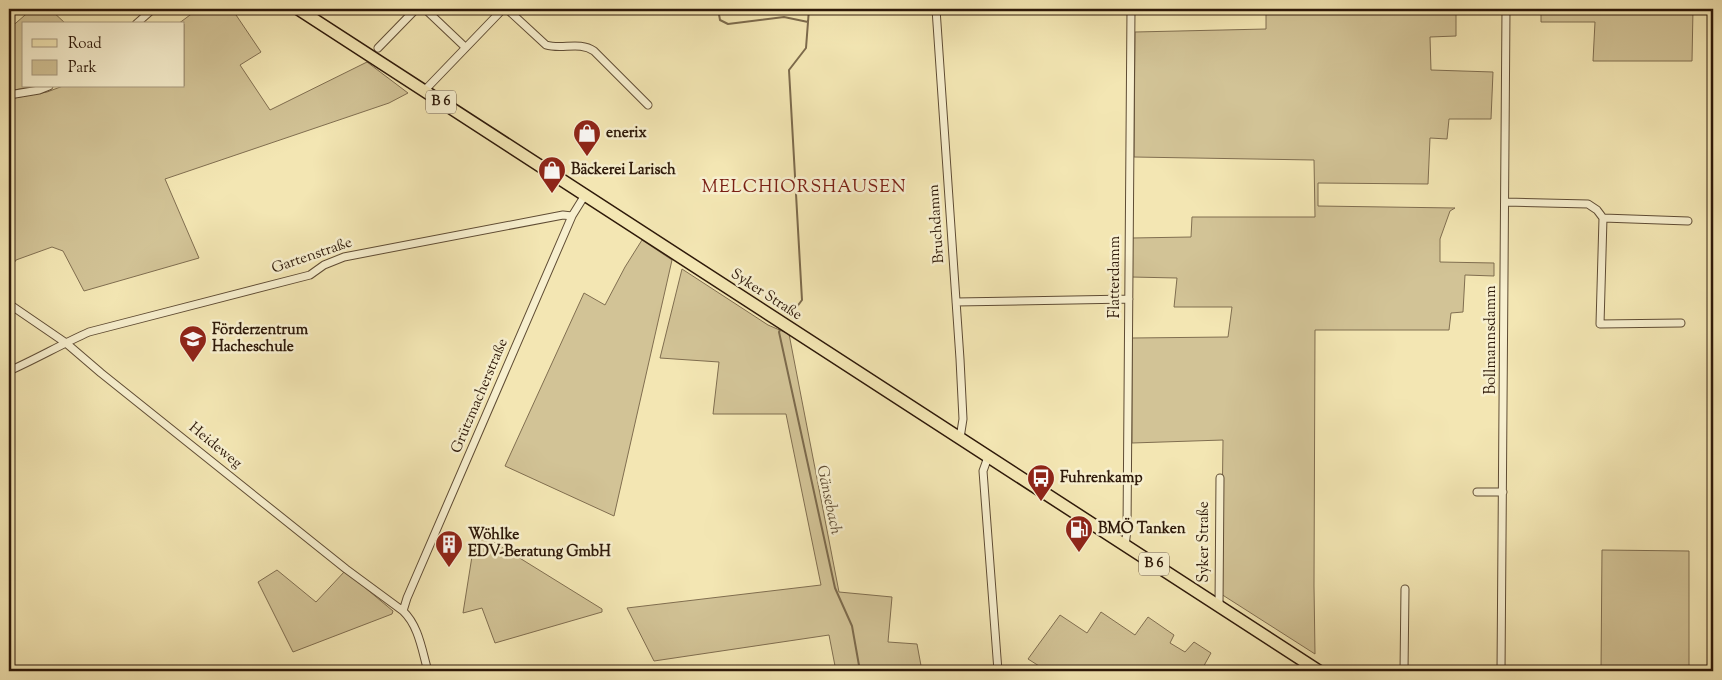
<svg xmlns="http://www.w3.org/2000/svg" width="1722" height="680" viewBox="0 0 1722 680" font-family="'Sorts Mill Goudy',serif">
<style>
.green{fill:#d2c396;stroke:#806e50}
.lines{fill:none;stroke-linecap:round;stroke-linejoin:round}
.stream{stroke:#7c6a4c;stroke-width:2}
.street-casing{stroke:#5f4c34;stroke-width:9}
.primary-casing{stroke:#2e1909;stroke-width:14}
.street{stroke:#f7efce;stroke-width:7}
.primary{stroke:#f3e6b3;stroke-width:11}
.labels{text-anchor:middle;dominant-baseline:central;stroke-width:5;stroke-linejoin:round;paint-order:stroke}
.shield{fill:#f7efce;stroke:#6a5944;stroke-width:1}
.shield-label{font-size:14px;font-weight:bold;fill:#2e1909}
.poi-label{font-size:15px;font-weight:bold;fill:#2e1909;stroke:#f7efce;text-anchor:start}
.street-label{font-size:15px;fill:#2e1909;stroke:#f7efce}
.water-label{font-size:16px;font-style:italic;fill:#624f36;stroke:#f7efce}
.quarter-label{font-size:18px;letter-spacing:1px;fill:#7a1f14;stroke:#f7efce}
</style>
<rect width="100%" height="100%" fill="#f3e6b3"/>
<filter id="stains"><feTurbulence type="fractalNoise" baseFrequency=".004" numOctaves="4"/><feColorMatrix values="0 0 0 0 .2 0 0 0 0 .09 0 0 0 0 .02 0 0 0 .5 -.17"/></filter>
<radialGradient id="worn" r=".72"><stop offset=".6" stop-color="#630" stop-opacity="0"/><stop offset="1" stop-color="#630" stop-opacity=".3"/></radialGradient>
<path class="green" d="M 32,9 L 50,9 L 66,24 L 24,24 L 24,86 L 35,86 L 9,91 L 9,29 Z
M 198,9 L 232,9 L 261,52 L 240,65 L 270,110 L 367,62 L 408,93 L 389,103 L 165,179 L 199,258 L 84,291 L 63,251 L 52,247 L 16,260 L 9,271 L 9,99 L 47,92 L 63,86 L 184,86 L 184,24 L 178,24 Z
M 1266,9 L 1456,9 L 1456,36 L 1430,37 L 1431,70 L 1493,72 L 1491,119 L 1449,119 L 1447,139 L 1430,138 L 1428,184 L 1318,183 L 1318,206 L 1455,208 L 1450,211 L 1440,239 L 1440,262 L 1494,263 L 1494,276 L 1465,275 L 1463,312 L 1451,313 L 1449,330 L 1315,330 L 1314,586 L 1315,654 L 1221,594 L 1223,440 L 1132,443 L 1132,338 L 1228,337 L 1232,307 L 1174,307 L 1177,278 L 1131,277 L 1132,238 L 1191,237 L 1192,217 L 1315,217 L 1314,160 L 1134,157 L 1135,32 L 1266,29 Z
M 1541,9 L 1693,9 L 1692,61 L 1593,61 L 1595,22 L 1541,22 Z
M 642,240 L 672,260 L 614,516 L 505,466 L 584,293 L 605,305 L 625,267 Z
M 682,269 L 768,325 L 789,334 L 839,592 L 892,597 L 888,642 L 917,644 L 922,671 L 836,671 L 829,635 L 654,661 L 627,608 L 821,585 L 786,414 L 713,414 L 719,362 L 660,358 Z
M 476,531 L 602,609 L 602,612 L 495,643 L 482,608 L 463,613 Z
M 1602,550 L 1689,551 L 1689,671 L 1601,671 Z
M 277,570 L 316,602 L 345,571 L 393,611 L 392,614 L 293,652 L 258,582 Z
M 1101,612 L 1135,635 L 1148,617 L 1174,635 L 1170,643 L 1185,652 L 1194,642 L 1211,653 L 1201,671 L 1047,671 L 1028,659 L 1060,615 L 1087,633 Z"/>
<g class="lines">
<path class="stream" d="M 718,9 L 720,20 L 728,24 L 784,17 L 808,22
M 790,316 L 802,300 L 789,70 L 806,48 L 809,9
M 780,330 L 779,332 L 835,588 L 852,626 L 860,671"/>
<g class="street-casing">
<path id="street" d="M 425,9 L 465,47
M 507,9 L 546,45 C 562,50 579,41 594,51 L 648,105
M 936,9 L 960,359 L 963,419 L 960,438
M 136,24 L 153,9
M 378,48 L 416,9
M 424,91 L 503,9
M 9,95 L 39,90 L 49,86
M 1506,202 L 1588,204 L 1597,210 L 1603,218 L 1688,221
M 1603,218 L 1600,324 L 1681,323
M 956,302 L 1129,299
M 9,304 L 66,343 L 101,373 L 346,569 L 403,611 C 419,626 422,651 428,671
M 9,371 C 36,359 62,344 89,332 L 310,275 L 324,265 L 344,257 L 563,215 L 572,216
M 988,457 L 983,471 L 998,671
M 1477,492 L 1503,492
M 1125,546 L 1127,530 L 1131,9
M 1219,606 L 1220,478
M 403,611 L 407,598 L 572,216 L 585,195
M 1404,671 L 1405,589
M 1501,671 L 1506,9
M 1611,671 L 1613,671"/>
</g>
<g class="primary-casing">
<path id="primary" d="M 298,9 L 1319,671"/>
</g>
<use href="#street" class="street"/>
<use href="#primary" class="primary"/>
</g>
<defs>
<g id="shop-pin" transform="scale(1.4375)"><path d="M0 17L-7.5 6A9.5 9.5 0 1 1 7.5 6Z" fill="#8f2418" stroke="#f7efce"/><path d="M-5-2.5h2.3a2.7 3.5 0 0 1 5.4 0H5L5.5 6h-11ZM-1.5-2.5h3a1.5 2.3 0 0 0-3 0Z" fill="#fff"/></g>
<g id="school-pin" transform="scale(1.4375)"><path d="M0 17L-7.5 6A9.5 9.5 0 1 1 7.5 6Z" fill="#8f2418" stroke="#f7efce"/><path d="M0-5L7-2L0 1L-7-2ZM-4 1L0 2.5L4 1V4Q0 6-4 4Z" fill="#fff"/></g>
<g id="bus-pin" transform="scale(1.4375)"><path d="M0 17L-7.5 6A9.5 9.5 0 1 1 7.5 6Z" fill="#8f2418" stroke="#f7efce"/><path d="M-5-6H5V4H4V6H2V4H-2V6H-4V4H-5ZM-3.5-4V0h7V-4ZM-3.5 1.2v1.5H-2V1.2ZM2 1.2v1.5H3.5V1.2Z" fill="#fff"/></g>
<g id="fuel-pin" transform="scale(1.4375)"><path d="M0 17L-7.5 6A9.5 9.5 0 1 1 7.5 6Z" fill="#8f2418" stroke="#f7efce"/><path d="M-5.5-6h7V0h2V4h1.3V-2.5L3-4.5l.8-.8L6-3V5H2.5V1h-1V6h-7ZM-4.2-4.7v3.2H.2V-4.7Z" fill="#fff"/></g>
<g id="building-pin" transform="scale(1.4375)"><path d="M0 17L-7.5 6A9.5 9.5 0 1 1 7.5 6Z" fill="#8f2418" stroke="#f7efce"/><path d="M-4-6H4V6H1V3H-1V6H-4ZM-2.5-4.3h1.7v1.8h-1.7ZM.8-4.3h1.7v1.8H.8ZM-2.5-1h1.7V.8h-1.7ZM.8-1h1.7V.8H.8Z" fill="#fff"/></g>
</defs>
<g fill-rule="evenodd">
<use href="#shop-pin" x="587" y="133"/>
<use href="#shop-pin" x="552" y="170"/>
<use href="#school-pin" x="193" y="339"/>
<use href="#bus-pin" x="1041" y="478"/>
<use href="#fuel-pin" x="1079" y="529"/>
<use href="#building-pin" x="449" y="544"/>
</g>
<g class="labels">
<g class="shield">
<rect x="426" y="90.5" width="30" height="23" rx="4"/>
<rect x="1139" y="552.5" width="30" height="23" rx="4"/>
</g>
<g class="shield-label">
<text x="441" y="102">B 6</text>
<text x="1154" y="564">B 6</text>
</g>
<g class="poi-label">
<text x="606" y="133">enerix</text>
<text x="571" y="170">Bäckerei Larisch</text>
<text x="212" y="330">Förderzentrum<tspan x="212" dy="17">Hacheschule</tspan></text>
<text x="1060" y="478">Fuhrenkamp</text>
<text x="1098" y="529">BMÖ Tanken</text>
<text x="468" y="535">Wöhlke<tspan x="468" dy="17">EDV-Beratung GmbH</tspan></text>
</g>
<g class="street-label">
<text transform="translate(937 224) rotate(-94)">Bruchdamm</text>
<text transform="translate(312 256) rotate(-19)">Gartenstraße</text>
<text transform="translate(1115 277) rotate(-90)">Flatterdamm</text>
<text transform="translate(766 295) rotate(33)">Syker Straße</text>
<text transform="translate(1491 340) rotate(-90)">Bollmannsdamm</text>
<text transform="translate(480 396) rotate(-67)">Grützmacherstraße</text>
<text transform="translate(215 446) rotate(39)">Heideweg</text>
<text transform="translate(1204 542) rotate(-90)">Syker Straße</text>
</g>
<g class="water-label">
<text transform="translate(828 500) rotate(78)">Gänsebach</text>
</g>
<g class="quarter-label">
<text x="804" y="188">MELCHIORSHAUSEN</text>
</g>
</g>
<rect width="1722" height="680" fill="none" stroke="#f3e6b3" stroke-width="30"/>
<rect x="10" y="10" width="1702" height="660" fill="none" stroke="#2e1909" stroke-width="2.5"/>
<rect x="15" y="15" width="1692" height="650" fill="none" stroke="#2e1909"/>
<rect x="22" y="22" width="162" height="65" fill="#f7efce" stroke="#a7997f"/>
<rect x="32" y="39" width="25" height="8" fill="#f3e6b3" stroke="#a7997f"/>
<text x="68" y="48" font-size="15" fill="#2e1909">Road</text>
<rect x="32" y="60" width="25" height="15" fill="#d2c396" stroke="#a7997f"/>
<text x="68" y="72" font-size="15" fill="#2e1909">Park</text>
<rect width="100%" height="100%" filter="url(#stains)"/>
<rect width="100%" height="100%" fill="url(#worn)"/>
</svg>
